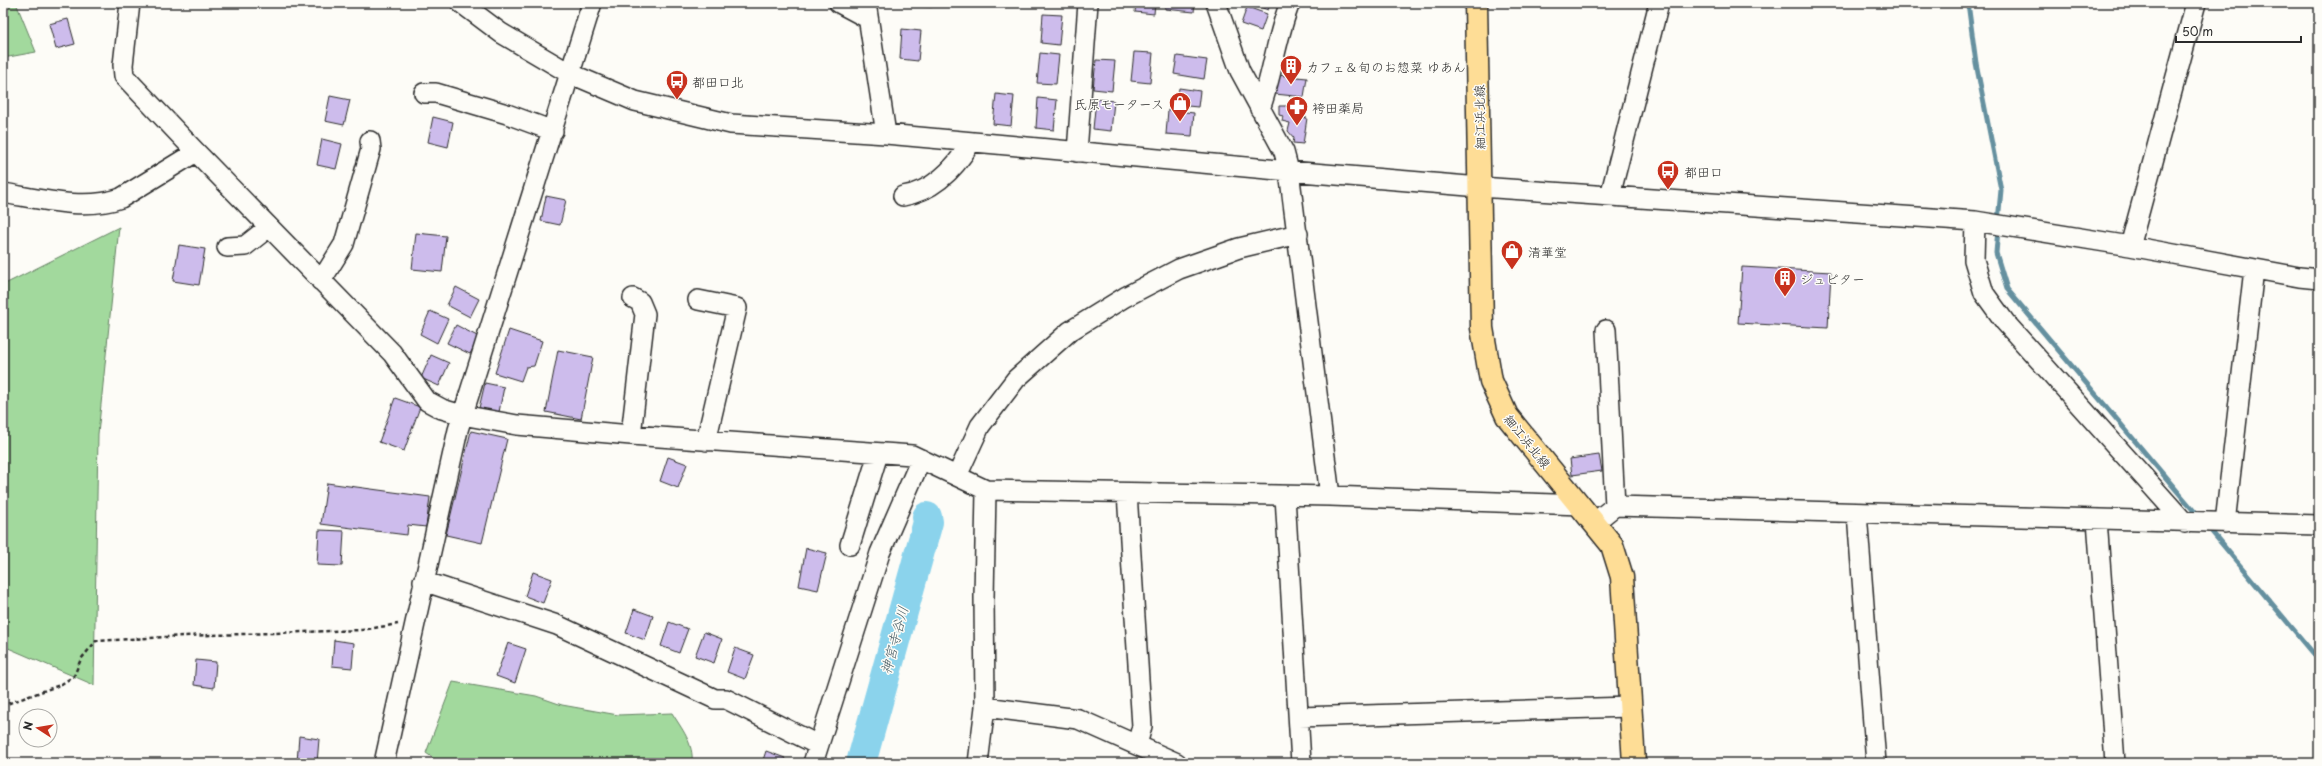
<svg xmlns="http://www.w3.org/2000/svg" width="2322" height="766" viewBox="0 0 2322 766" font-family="'Playpen Sans','Klee One',sans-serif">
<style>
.green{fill:#a2d99d;stroke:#668264}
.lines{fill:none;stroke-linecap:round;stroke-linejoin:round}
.stream{stroke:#65909f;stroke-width:5}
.river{stroke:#8bd3ec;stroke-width:30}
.building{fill:#cdbcec;stroke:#2b2b2b}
.minor-casing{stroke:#2b2b2b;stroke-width:22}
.major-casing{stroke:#2b2b2b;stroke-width:25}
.path{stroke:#2b2b2b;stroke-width:2.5;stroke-dasharray:4 3;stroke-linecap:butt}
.minor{stroke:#fdfcf7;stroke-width:19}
.major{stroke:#fedd96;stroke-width:22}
.labels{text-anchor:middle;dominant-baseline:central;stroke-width:3;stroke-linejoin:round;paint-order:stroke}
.poi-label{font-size:13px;fill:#2b2b2b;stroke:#fdfcf7;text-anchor:start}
.street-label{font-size:13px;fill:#2b2b2b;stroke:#fdfcf7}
.water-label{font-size:14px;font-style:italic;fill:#485d65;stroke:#fdfcf7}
</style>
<rect width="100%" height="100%" fill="#fdfcf7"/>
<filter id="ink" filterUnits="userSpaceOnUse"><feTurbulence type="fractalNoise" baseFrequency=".025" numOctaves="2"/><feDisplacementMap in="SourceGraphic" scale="8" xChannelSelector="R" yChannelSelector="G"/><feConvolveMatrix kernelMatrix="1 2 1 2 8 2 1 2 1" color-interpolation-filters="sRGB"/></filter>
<g filter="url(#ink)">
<path class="green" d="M 3,3 L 16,3 L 36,52 L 3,58 Z
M 119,227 L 98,434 L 94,685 L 6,647 L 3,648 L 3,285 Z
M 453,682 L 536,696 L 562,705 L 618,715 L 672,713 C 682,729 694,744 692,763 L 440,763 L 426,753 Z"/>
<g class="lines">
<path class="stream" d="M 1968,3 L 1976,63 L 2001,190 L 1998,221
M 1998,229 L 1996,253 L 2007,289 L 2199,517
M 2207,526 L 2319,660"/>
<path class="river" d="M 861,763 L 928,522 L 927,517"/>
</g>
<path class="building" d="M 914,3 L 933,3 L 932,7 L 914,6 Z
M 1136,3 L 1155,3 L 1154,14 L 1135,12 Z
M 1165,3 L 1195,3 L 1194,12 L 1165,9 Z
M 1249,3 L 1271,3 L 1268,10 Z
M 1247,7 L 1267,14 L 1261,31 L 1241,24 Z
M 1043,14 L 1062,15 L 1059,45 L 1041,43 Z
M 68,19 L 75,44 L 56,49 L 49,24 Z
M 902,29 L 921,31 L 918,61 L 900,59 Z
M 1134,52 L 1153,53 L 1150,83 L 1131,81 Z
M 1040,53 L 1059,55 L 1056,84 L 1037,83 Z
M 1177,56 L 1207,60 L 1204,79 L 1174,74 Z
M 1096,60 L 1115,61 L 1112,91 L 1093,89 Z
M 1277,75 L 1307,78 L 1304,97 L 1275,94 Z
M 1179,88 L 1200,91 L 1198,107 L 1177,105 Z
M 996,94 L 1014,96 L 1011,126 L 993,124 Z
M 330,96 L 350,100 L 344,125 L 325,121 Z
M 1038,98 L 1057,100 L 1054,130 L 1036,128 Z
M 1096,99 L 1114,101 L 1111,131 L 1093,129 Z
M 1279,106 L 1302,106 L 1301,117 L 1307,118 L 1303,144 L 1293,143 L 1294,138 L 1288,131 L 1290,123 L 1282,121 L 1283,116 L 1279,115 Z
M 1168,110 L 1194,113 L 1192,136 L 1166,134 Z
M 433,117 L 453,122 L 448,147 L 428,142 Z
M 322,139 L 342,144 L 336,169 L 317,165 Z
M 546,196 L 566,200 L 560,225 L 541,221 Z
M 416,233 L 446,236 L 442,272 L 412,269 Z
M 179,245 L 205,249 L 199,285 L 173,281 Z
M 1742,267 L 1831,272 L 1828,328 L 1738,323 Z
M 456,287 L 479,299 L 470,317 L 447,305 Z
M 430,311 L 448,319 L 437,343 L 420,334 Z
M 456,325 L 479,337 L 470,354 L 447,343 Z
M 509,330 L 542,341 L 534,366 L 526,367 L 521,381 L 495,373 Z
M 558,350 L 593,357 L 581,419 L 546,412 Z
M 431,355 L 449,363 L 439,386 L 421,378 Z
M 485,383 L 504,387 L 499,412 L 479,408 Z
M 395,398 L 420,407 L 404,451 L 379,442 Z
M 471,431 L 507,439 L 482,543 L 446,535 Z
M 1599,455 L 1602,471 L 1572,475 L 1570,459 Z
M 668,457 L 687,464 L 678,488 L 660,481 Z
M 327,483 L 430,497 L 426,527 L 408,525 L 407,535 L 321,524 Z
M 319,530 L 344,531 L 342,566 L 317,565 Z
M 806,548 L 827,553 L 818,590 L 799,586 Z
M 533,572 L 552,579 L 543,603 L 525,596 Z
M 634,609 L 653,616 L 645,640 L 626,633 Z
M 669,622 L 688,629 L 679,653 L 661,646 Z
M 704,632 L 722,639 L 714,663 L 695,656 Z
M 334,640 L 354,643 L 352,668 L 332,666 Z
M 508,643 L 526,649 L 515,683 L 496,676 Z
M 735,648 L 754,655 L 745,679 L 727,672 Z
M 196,660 L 216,662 L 214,688 L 194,685 Z
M 299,736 L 319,739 L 317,763 L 297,762 Z
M 766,751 L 785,758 L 783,763 L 762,763 Z"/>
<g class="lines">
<g class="minor-casing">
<path id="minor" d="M 130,3 L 123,65 L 124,76 L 196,152 L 392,353 L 427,401 L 442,409 L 462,415 L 517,425 L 631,435 L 912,455 L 986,490 L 1330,496 L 1581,505
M 461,3 L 501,33 L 569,73 L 635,101 L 731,124 L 886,134 L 1289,171 L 1480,187 L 1975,221 L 2130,246 L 2299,277 L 2319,279
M 839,3 L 867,18
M 866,3 L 886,134
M 1216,3 L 1240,71 L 1284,152 L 1289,171 L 1330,496
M 424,93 L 436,93 L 507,114 L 553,131
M 1260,109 C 1273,74 1276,37 1290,3
M 1077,152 L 1088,3
M 3,193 C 40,199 85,211 121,198 L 196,152
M 903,196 C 934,191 955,169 971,142
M 1610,196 L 1659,3
M 1975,221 L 1974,260 L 1984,293 L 2005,322 L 2185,523
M 2130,246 L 2196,3
M 227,247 L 245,246 L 269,227
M 321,281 L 344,244 L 371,149 L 370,141
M 698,300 L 737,308 L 706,441
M 1606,330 L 1615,506
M 631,435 L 645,314 L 640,302 L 633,298
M 957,476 L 980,426 L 1016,379 L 1070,331 L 1125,297 L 1179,269 L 1239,248 L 1298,234
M 1127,493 L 1142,726 L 1137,745
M 1285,496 L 1301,763
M 1857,513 L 1876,763
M 2097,520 L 2115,763
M 1595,522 L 1615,506 L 2319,525
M 2225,523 L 2254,269
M 850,545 L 878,454
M 423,581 L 557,625 L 715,699 L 726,699 L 818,745
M 985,707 L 1078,719 L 1177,763
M 1299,717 L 1630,707
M 384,763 L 458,430 L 592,3
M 813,763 L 880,553 L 921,459
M 978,763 L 985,707 L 984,598 L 986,490"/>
</g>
<g class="major-casing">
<path id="major" d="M 1476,3 L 1482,328 L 1491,381 L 1507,416 L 1612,545 L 1622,577 L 1634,763"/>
</g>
<path class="path" d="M 3,708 L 7,704 L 60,685 L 74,676 L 81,659 L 96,641 L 184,636 L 362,630 L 398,624"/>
<use href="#minor" class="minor"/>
<use href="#major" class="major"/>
</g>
</g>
<defs>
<g id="building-pin" transform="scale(1.15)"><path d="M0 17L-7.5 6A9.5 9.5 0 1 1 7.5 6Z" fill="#c8321e" stroke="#fdfcf7"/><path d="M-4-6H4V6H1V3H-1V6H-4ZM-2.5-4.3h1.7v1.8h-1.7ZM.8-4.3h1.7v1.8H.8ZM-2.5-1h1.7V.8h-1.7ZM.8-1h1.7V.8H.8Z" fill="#fff"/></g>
<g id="bus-pin" transform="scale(1.15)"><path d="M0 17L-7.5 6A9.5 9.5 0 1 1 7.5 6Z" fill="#c8321e" stroke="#fdfcf7"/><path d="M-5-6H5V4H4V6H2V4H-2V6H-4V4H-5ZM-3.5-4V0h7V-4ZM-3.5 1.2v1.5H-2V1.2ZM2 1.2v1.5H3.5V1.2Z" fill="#fff"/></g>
<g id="shop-pin" transform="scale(1.15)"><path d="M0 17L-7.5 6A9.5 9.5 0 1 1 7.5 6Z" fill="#c8321e" stroke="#fdfcf7"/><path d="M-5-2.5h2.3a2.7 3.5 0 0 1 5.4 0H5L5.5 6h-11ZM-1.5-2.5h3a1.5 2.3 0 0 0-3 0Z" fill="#fff"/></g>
<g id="pharmacy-pin" transform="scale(1.15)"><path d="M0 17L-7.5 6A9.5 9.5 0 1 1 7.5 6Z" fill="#c8321e" stroke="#fdfcf7"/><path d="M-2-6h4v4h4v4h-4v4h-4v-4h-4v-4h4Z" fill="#fff"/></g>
</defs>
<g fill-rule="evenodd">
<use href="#building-pin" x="1291" y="66"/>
<use href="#bus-pin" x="677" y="81"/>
<use href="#shop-pin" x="1180" y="103"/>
<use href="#pharmacy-pin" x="1297" y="107"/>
<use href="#bus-pin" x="1668" y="171"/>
<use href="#shop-pin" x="1512" y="251"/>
<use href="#building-pin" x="1785" y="278"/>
</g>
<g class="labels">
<g class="poi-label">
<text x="1306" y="66">カフェ＆旬のお惣菜 ゆあん</text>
<text x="692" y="81">都田口北</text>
<text x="1164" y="103" text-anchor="end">氏原モータース</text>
<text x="1312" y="107">袴田薬局</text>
<text x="1684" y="171">都田口</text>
<text x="1528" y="251">清華堂</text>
<text x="1800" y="278">ジュピター</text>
</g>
<g class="street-label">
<text transform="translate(1479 117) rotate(-91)">細江浜北線</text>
<text transform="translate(1528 441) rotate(51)">細江浜北線</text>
</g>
<g class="water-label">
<text transform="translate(894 640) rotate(-75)">神宮寺谷川</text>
</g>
</g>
<rect width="2322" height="766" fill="none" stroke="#fdfcf7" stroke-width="16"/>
<rect x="8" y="8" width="2306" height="750" fill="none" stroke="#2b2b2b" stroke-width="1.5" filter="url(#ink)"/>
<g transform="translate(38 728) rotate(282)"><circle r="19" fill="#fdfcf7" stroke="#a9a8a5"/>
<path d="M0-3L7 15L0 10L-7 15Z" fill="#c8321e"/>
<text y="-6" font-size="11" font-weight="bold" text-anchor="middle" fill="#2b2b2b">N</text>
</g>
<path d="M2176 36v6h125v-6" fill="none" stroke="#2b2b2b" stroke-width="2"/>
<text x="2182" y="36" font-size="12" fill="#2b2b2b" stroke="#fdfcf7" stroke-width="3" paint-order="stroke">50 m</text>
</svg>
